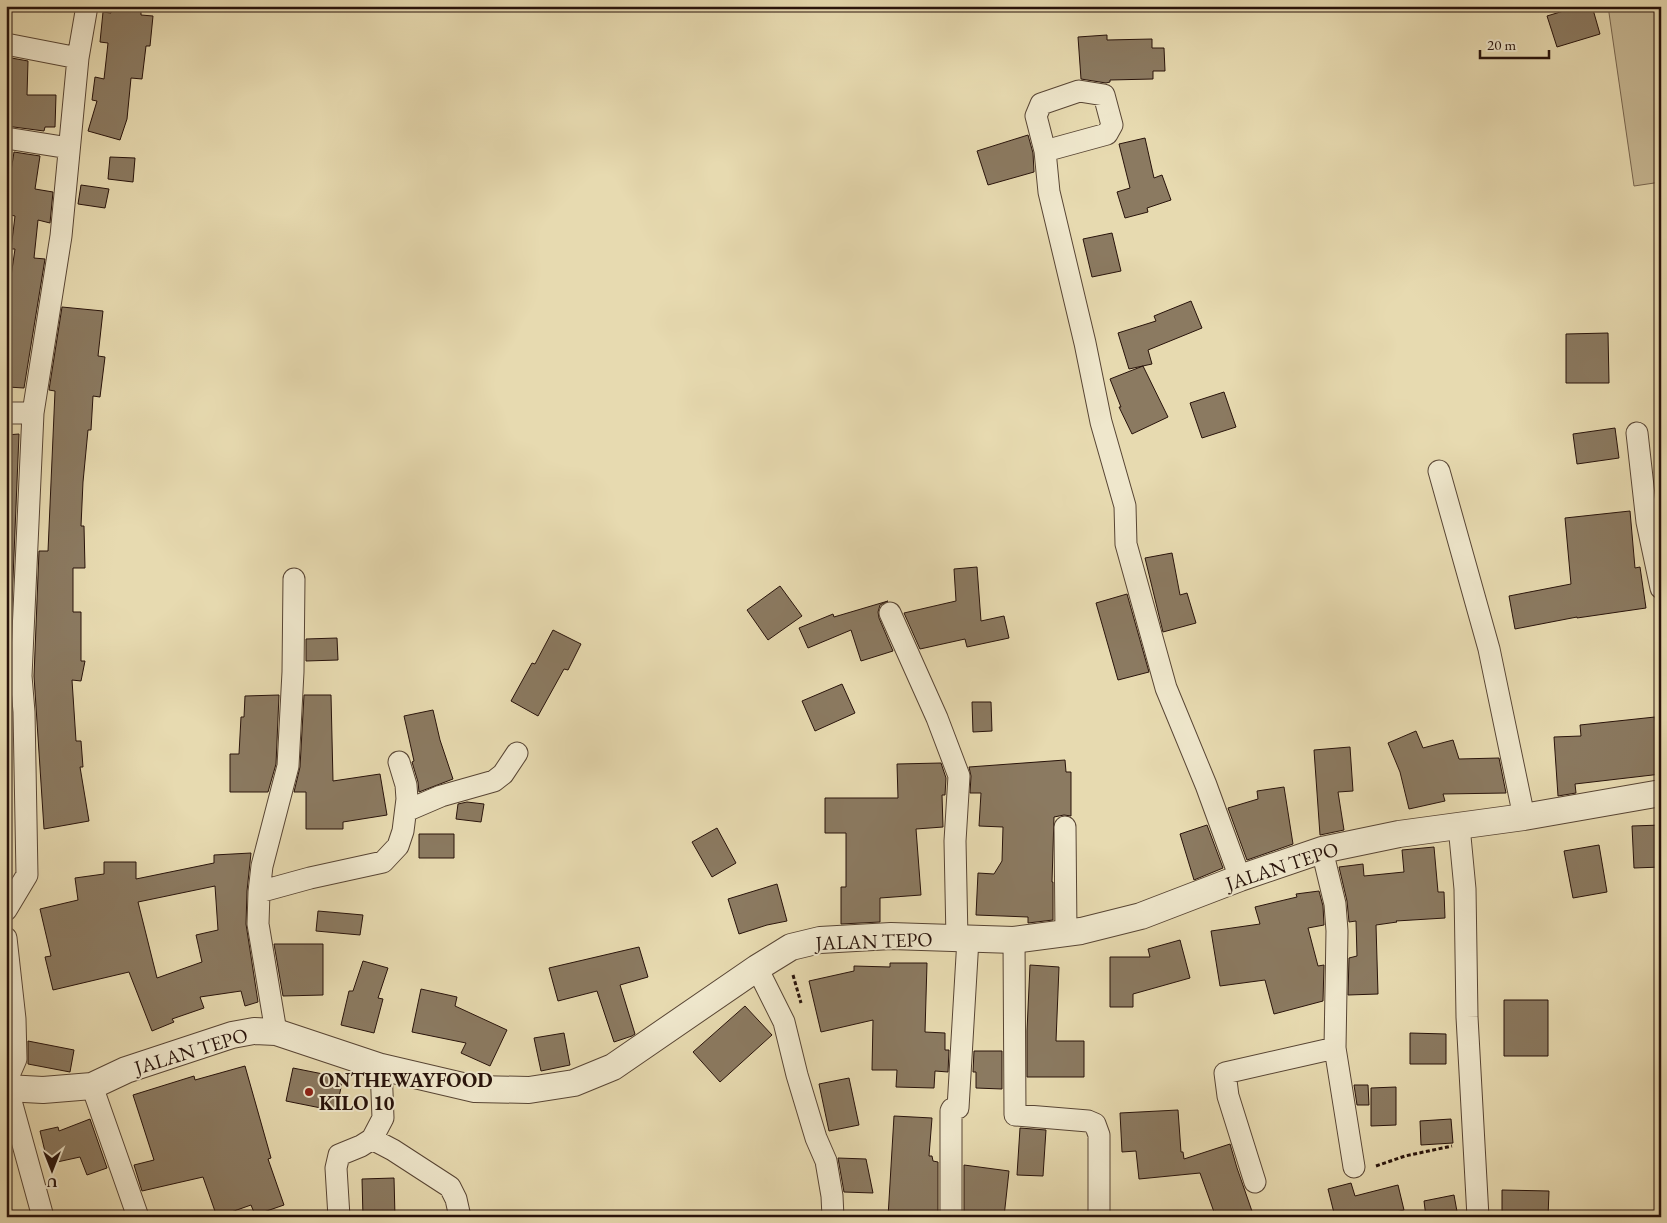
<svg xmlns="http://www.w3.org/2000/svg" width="1667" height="1223" viewBox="0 0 1667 1223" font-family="'EB Garamond',serif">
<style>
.green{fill:#c7b894;stroke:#786650}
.building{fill:#8b7a61;stroke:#28130b;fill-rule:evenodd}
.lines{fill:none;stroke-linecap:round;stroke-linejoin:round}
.minor-casing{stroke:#584534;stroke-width:23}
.tertiary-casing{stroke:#584534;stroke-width:28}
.path{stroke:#28130b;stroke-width:3;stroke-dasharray:4 2.5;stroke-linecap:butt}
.minor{stroke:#efe7cc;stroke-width:21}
.tertiary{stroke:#efe7cc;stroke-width:26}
.poi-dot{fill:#8f2418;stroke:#efe7cc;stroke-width:2}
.labels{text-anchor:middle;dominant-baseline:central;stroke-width:4;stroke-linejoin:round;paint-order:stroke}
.street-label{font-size:20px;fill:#28130b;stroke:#efe7cc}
.poi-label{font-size:20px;font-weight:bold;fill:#28130b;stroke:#efe7cc;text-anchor:start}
</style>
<rect width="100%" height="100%" fill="#e7dab0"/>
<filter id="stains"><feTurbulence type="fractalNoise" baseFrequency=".004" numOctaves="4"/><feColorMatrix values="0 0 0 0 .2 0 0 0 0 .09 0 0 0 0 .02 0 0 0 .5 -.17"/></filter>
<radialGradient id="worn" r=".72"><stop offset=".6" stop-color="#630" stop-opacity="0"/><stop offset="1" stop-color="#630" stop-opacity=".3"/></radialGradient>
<path class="green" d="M 1608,6 L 1661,6 L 1661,182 L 1634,186 Z"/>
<path class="building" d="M 111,6 L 141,6 L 141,15 L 153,16 L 150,46 L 146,46 L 142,79 L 131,78 L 127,119 L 120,140 L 88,131 L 97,101 L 92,100 L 95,77 L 104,79 L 108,43 L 100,42 L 103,12 L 111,13 Z
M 1580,6 L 1592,6 L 1600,34 L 1557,47 L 1547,16 Z
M 1107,35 L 1107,40 L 1152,39 L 1152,48 L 1164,48 L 1165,71 L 1153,71 L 1153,79 L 1110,80 L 1110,82 L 1106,83 L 1081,79 L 1078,37 Z
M 6,57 L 28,61 L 27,95 L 56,95 L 55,127 L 45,127 L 44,131 L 6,126 Z
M 1028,135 L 1033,153 L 1034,172 L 988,185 L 977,151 Z
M 1145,138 L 1154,178 L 1162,175 L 1171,200 L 1147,208 L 1148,212 L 1125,218 L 1117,192 L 1130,188 L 1119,144 Z
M 14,152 L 40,156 L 35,189 L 53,192 L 50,223 L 38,220 L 34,258 L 45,259 L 24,388 L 8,387 L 10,346 L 6,346 L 6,311 L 15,249 L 11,249 L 15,216 L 6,214 L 6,183 L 9,184 Z
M 110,157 L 135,158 L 133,182 L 108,179 Z
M 81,185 L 109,189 L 105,208 L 78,204 Z
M 1112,233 L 1121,271 L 1092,277 L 1083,239 Z
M 1191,301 L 1202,328 L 1148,350 L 1152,364 L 1129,369 L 1118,333 L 1156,321 L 1154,316 Z
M 62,307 L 103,311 L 98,356 L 105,357 L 100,397 L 93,396 L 91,430 L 88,430 L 83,482 L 81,526 L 84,526 L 85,568 L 73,568 L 73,612 L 81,612 L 81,661 L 85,661 L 81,681 L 72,680 L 76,741 L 81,741 L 83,767 L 80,767 L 89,821 L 44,829 L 34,676 L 39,551 L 48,551 L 55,391 L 49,390 Z
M 1608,333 L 1609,383 L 1566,383 L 1566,334 Z
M 1143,366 L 1168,417 L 1132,434 L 1119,407 L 1121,407 L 1110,379 Z
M 1224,392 L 1236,427 L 1202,438 L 1190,403 Z
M 1615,428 L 1619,458 L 1577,464 L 1573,434 Z
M 19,434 L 9,675 L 10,689 L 6,689 L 6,435 Z
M 1630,511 L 1635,568 L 1640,567 L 1646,608 L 1577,618 L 1577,617 L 1515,629 L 1509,596 L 1571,584 L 1565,518 Z
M 1172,553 L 1180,595 L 1187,593 L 1196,623 L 1163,632 L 1145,558 Z
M 977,567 L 981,621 L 1004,616 L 1009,638 L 967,647 L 965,639 L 920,649 L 904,613 L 956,601 L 954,569 Z
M 780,586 L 802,616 L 768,640 L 747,610 Z
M 1127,594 L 1149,672 L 1118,680 L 1096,603 Z
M 888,601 L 880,605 L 878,612 L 879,618 L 893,651 L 861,661 L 851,630 L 808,648 L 799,628 L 833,614 L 834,617 Z
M 553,630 L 581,644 L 568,670 L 564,669 L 538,716 L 511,701 L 532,663 L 535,664 Z
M 337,638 L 338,660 L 306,661 L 306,639 Z
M 842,684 L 855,713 L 815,731 L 802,701 Z
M 279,695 L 276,764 L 268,792 L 230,792 L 230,754 L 239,754 L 241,717 L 244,717 L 245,696 Z
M 304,695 L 331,695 L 333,781 L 380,774 L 387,815 L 343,822 L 343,829 L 306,829 L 306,792 L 294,792 L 300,767 Z
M 972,702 L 991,702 L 992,731 L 973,732 Z
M 433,710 L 440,740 L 453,779 L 419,792 L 418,782 L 412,762 L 414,761 L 404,716 Z
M 1655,717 L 1661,774 L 1575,784 L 1576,793 L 1558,796 L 1554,737 L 1581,736 L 1580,725 Z
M 1416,731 L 1423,748 L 1453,740 L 1459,759 L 1499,758 L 1506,793 L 1443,794 L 1445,801 L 1409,809 L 1400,772 L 1388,743 Z
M 1350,747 L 1353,791 L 1338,792 L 1344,830 L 1320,835 L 1314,750 Z
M 1065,760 L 1066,772 L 1071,772 L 1071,816 L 1064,815 L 1054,817 L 1052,882 L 1053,882 L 1053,920 L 1028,923 L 1028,917 L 976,915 L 978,873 L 994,874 L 1002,861 L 1003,827 L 979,826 L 981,793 L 970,793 L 971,776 L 969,767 Z
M 941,763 L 946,778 L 945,795 L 942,795 L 943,827 L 916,829 L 921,895 L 880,898 L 880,922 L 841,924 L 841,887 L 846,887 L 846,833 L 825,833 L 825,798 L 898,798 L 897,764 Z
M 1284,787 L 1293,844 L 1247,860 L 1228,808 L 1258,799 L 1257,791 Z
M 467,802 L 484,804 L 481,822 L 456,819 L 458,804 Z
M 1207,825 L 1223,868 L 1194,880 L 1180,834 Z
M 1661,825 L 1661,867 L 1634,868 L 1632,826 Z
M 717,828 L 736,863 L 712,877 L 692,842 Z
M 419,834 L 454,834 L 454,858 L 419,858 Z
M 1599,845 L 1607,892 L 1573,898 L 1564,851 Z
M 1434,847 L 1438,892 L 1444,892 L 1445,918 L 1396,921 L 1397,922 L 1376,925 L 1378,994 L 1348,995 L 1349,958 L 1357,956 L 1356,921 L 1349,922 L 1347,901 L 1339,867 L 1363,864 L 1364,876 L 1404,872 L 1402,850 Z
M 251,853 L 247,891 L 246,924 L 258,1002 L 245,1006 L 241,991 L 200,997 L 204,1008 L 172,1019 L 174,1022 L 152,1031 L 129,972 L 53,990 L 45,957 L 51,956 L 40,909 L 78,900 L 75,878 L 104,874 L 104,862 L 136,862 L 136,879 L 214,863 L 214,855 ZM 215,886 L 218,930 L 196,935 L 202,962 L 157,978 L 138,902 Z
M 777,884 L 787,921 L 767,925 L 739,934 L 728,899 Z
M 1319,891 L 1323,906 L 1324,925 L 1308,928 L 1318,966 L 1324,965 L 1323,1001 L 1274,1014 L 1265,980 L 1220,986 L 1211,931 L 1260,924 L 1255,907 L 1297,897 L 1296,894 Z
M 318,911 L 363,915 L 360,935 L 316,931 Z
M 1180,940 L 1190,978 L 1133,994 L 1133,1007 L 1110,1007 L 1110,957 L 1150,957 L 1148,949 Z
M 274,944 L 323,944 L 323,995 L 283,996 Z
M 639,947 L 648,977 L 620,985 L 635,1034 L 632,1036 L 614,1042 L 597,991 L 558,1001 L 549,968 Z
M 363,961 L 388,968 L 378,998 L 383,999 L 374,1033 L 341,1025 L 349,991 L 353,991 Z
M 890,963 L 927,963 L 925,1032 L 945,1033 L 945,1050 L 949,1050 L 948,1072 L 935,1071 L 934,1088 L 896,1087 L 897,1070 L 872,1070 L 873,1020 L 821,1032 L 809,981 L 854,971 L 854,966 L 890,967 Z
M 1030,965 L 1059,967 L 1056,1041 L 1084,1041 L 1084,1077 L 1027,1077 L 1027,1031 Z
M 421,989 L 457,997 L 455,1006 L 507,1030 L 490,1066 L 461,1053 L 466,1043 L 412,1032 Z
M 1504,1000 L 1548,1000 L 1548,1056 L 1504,1056 Z
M 745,1006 L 772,1035 L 720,1082 L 693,1052 Z
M 564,1033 L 570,1065 L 541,1071 L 534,1038 Z
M 1410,1033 L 1446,1034 L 1446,1064 L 1410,1064 Z
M 28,1041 L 74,1050 L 70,1072 L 28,1064 Z
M 974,1051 L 1002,1051 L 1002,1089 L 976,1088 L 976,1072 L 973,1072 Z
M 245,1066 L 271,1158 L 268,1159 L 284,1205 L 255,1215 L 251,1205 L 217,1217 L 203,1177 L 142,1191 L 134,1165 L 154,1160 L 133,1095 L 194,1076 L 195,1080 Z
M 293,1068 L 343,1078 L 336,1111 L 286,1101 Z
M 849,1078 L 859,1125 L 829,1131 L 819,1084 Z
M 1354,1085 L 1368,1085 L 1369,1105 L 1357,1105 Z
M 1396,1087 L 1396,1125 L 1371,1126 L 1371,1088 Z
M 1178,1110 L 1181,1152 L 1183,1152 L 1184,1159 L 1230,1144 L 1237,1168 L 1254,1217 L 1219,1217 L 1216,1211 L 1214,1212 L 1200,1173 L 1139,1179 L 1136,1151 L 1122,1152 L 1120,1113 Z
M 894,1116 L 932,1118 L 929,1156 L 932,1156 L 933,1161 L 938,1162 L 938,1217 L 888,1217 Z
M 90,1119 L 107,1168 L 87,1175 L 80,1157 L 48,1164 L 40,1131 L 58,1127 L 59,1131 Z
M 1451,1119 L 1453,1143 L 1421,1145 L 1420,1121 Z
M 1020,1128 L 1046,1130 L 1043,1176 L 1017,1175 Z
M 838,1158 L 866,1159 L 873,1193 L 844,1192 Z
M 964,1165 L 1009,1171 L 1004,1217 L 964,1217 Z
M 394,1178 L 395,1217 L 363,1217 L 362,1179 Z
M 1351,1183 L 1355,1196 L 1398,1185 L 1404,1210 L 1377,1217 L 1335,1217 L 1328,1189 Z
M 1502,1190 L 1549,1191 L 1548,1217 L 1502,1217 Z
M 1454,1195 L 1458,1217 L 1426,1217 L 1424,1201 Z"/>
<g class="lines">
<g class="minor-casing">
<path id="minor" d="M 6,44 L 78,58
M 6,138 L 69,148
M 1045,151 L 1107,134 L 1112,125 L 1104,95 L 1079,91 L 1041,104 L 1036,116 L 1045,151 L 1049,192 L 1085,343 L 1101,422 L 1125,506 L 1126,544 L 1166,688 L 1206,785 L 1240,878
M 6,413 L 33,413
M 1637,433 L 1647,522 L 1661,588
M 1439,471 L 1489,649 L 1524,817
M 890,613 L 937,718 L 959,776 L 955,841 L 957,939
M 406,811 L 441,796 L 494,781 L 503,774 L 517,753
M 1459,826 L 1465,889 L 1467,1017 L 1478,1217
M 1065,827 L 1066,933
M 1322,850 L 1335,904 L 1337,931 L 1335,1048 L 1354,1167
M 259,892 L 310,878 L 383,862 L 398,846 L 403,831 L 407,799 L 406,785 L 399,762
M 6,910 L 27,875 L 24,712 L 21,676 L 33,413 L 61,236 L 78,58 L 87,6
M 6,938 L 15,1019 L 16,1059 L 6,1082
M 1014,940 L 1015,1115 L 1088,1121 L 1095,1124 L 1099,1135 L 1099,1217
M 757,968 L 784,1022 L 797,1075 L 816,1138 L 826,1161 L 832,1196 L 833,1217
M 276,1032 L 258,924 L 259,892 L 262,866 L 288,766 L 293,672 L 294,579
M 92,1086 L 138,1217
M 8,1090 L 43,1217
M 372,1139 L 383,1118 L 381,1067
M 1255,1182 L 1228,1096 L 1225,1073 L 1335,1048
M 339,1217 L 336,1168 L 339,1155 L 361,1146 L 372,1139 L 393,1150 L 450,1187 L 456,1199 L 460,1217
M 951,1217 L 951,1111 L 952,1109 L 958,1108 L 968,939"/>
</g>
<g class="tertiary-casing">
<path id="tertiary" d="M 6,1088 L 43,1090 L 92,1086 L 126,1070 L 232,1035 L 254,1031 L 276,1032 L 381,1067 L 475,1089 L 529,1090 L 574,1083 L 613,1067 L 757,968 L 791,947 L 820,940 L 891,936 L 1014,940 L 1081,931 L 1141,916 L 1240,878 L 1322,850 L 1399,834 L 1524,817 L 1661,793"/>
</g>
<path class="path" d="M 793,975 L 801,1003
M 1376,1166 L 1405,1156 L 1452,1146"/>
<use href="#minor" class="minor"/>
<use href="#tertiary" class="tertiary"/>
</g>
<circle class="poi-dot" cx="309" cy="1092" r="5"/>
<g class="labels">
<g class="street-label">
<text transform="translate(1282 866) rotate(-18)">JALAN TEPO</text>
<text transform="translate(874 941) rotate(-2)">JALAN TEPO</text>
<text transform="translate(191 1051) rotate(-17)">JALAN TEPO</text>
</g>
<g class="poi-label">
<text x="319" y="1080">ONTHEWAYFOOD<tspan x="319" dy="23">KILO 10</tspan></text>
</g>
</g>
<rect width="1667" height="1223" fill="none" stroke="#e7dab0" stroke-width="25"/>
<rect x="8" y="8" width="1652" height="1208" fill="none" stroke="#28130b" stroke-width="2.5"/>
<rect x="12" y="12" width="1642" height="1198" fill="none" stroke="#28130b"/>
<g transform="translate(52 1170) rotate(180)" stroke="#efe7cc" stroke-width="4" paint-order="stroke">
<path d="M0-4L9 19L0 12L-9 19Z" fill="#28130b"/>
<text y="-8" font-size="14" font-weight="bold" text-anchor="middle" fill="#28130b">U</text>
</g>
<path d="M1480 50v8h69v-8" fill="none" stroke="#28130b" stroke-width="2.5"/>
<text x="1487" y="50" font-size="15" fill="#28130b" stroke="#efe7cc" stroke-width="4" paint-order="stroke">20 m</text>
<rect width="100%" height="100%" filter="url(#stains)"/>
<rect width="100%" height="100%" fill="url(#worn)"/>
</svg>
